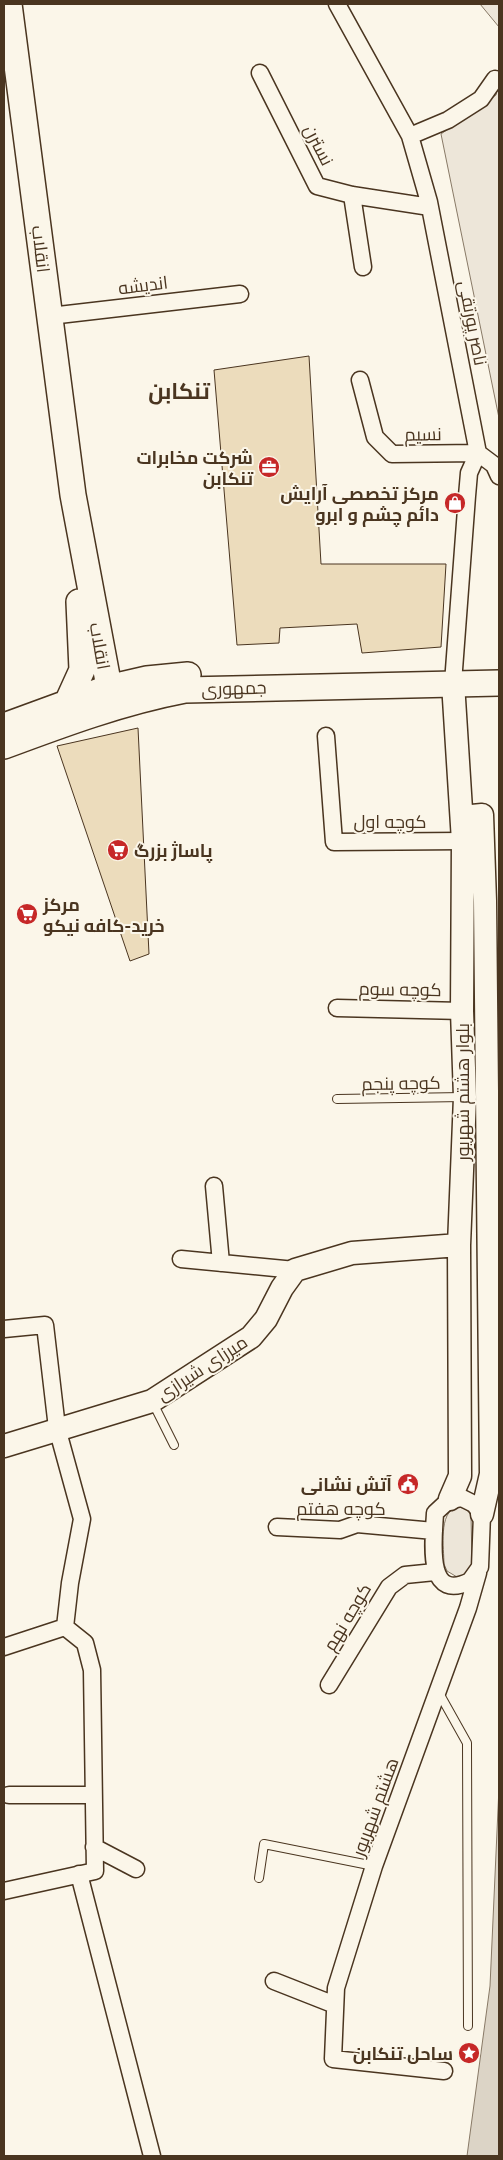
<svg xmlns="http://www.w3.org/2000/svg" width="503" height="2160" viewBox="0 0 503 2160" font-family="'Public Sans',Cairo,sans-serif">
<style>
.green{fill:#ede6d9;stroke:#887966}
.water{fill:#dcd4c6;stroke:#887966}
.building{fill:#ecdcbc;stroke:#4a3520}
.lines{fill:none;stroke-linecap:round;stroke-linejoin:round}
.lane-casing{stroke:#4a3520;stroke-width:10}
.street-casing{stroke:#4a3520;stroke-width:19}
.secondary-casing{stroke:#4a3520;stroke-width:25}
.primary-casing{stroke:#4a3520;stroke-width:28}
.lane{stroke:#fbf6e9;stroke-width:8}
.street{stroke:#fbf6e9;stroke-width:16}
.secondary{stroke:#fbf6e9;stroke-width:22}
.primary{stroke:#fbf6e9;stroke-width:25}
.labels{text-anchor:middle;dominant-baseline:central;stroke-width:4;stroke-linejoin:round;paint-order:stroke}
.street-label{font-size:18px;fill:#4a3520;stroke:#fbf6e9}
.poi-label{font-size:18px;font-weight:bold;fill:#4a3520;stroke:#fbf6e9;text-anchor:end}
.district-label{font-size:22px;font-weight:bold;fill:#4a3520;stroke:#fbf6e9}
</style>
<rect width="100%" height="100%" fill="#fbf6e9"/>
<path class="green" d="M 480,4 L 499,4 L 499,27 Z
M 499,81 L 499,418 L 441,134 L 496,95 Z
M 457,1507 L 464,1508 L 471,1514 L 472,1564 L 465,1575 L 457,1577 L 447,1571 L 444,1564 C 444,1549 438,1512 457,1507 Z"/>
<path class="water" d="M 499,1787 L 499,2156 L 467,2156 L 490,1986 Z"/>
<path class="building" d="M 309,356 L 321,564 L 446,564 L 441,647 L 362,653 L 357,624 L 280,628 L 279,643 L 237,645 L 214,370 Z
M 138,728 L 149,954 L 130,961 L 57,746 Z"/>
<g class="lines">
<g class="lane-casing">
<path id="lane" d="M 337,1099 L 463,1097
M 153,1403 L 174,1445
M 439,1693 L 467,1743 L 468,2026
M 259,1878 L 264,1844 L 374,1866"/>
</g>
<g class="street-casing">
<path id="street" d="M 337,4 L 410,136 L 429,202 L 478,453 L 469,473 L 467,496 L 453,683
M 260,73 L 317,186 L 352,195 L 430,207
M 410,136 L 448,120 L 481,99 L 495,79
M 352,195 L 363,267
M 50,316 L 240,294
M 360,380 L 375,437 L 392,454 L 478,453
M 478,453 L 494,465 L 499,476
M 326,736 L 334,842 L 463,841
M 337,1008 L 462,1011
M 214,1186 L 221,1263
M 181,1259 L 295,1270
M 4,1329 L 45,1325 L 57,1428 L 82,1519 L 70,1583 L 65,1627 L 85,1643 L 92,1670 L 95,1871 L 4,1891
M 462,1498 L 474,1504 L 482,1514 L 480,1567 L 470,1581 C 424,1604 434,1537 435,1513 L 449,1500 Z
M 277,1527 L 340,1530 L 357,1524 L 434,1531
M 4,1647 L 65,1627
M 329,1685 L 389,1587 L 405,1575 L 435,1572
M 9,1795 L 93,1795
M 94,1847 L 136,1869
M 79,1874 L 152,2156
M 274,1981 L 335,2005
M 444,2071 L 333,2059 L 336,1988 L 374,1866 L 468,1608 L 478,1573"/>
</g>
<g class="secondary-casing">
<path id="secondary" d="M 462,817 L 482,815 L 485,901 L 491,1474 L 482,1514
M 4,1446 L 152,1401 L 251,1337 L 266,1319 L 282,1288 L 295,1270 L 352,1253 L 459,1245
M 450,1499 L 460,1476 L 459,1245 L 465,1097 L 462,1011 L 463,841 L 453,683"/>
</g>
<g class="primary-casing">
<path id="primary" d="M 9,4 L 73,495 L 113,708
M 67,703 L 82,670 L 79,602
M 4,726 L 108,688 L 147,679 L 188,675
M 4,746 C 63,724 122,702 185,690 L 499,683"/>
</g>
<use href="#lane" class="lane"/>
<use href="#street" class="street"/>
<use href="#secondary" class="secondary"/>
<use href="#primary" class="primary"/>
</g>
<defs>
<g id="office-disc" transform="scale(1.125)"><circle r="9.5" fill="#c62828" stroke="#fbf6e9"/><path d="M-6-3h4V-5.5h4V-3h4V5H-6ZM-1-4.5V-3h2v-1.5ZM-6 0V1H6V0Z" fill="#fff"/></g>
<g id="shop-disc" transform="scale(1.125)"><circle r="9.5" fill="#c62828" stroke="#fbf6e9"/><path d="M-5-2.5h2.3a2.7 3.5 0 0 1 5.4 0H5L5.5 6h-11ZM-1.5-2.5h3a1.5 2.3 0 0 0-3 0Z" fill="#fff"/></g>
<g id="supermarket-disc" transform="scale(1.125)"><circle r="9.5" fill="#c62828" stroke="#fbf6e9"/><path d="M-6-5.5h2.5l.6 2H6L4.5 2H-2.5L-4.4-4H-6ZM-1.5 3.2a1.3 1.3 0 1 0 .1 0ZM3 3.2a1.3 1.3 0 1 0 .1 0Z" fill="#fff"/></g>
<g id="civic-disc" transform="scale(1.125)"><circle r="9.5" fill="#c62828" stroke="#fbf6e9"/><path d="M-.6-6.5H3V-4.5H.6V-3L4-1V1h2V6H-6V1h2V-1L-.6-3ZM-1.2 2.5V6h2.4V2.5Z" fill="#fff"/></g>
<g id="sight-disc" transform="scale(1.125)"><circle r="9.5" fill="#c62828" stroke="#fbf6e9"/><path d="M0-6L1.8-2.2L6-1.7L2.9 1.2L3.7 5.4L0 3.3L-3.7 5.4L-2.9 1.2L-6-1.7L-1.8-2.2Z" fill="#fff"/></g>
</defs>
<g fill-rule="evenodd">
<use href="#office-disc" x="269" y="467"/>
<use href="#shop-disc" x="455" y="503"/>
<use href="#supermarket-disc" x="118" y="850"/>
<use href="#supermarket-disc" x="27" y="914"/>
<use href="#civic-disc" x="408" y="1484"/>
<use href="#sight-disc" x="469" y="2053"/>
</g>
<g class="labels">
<g class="street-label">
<text transform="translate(319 145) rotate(63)">نسترن</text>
<text transform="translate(41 249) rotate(83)">انقلاب</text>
<text transform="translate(143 285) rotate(-7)">اندیشه</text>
<text transform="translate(473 323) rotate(79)">ناصر پورتقی</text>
<text transform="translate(423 434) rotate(-1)">نسیم</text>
<text transform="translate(100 646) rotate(80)">انقلاب</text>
<text transform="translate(234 688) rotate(-2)">جمهوری</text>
<text x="390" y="821">کوچه اول</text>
<text transform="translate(400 989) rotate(1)">کوچه سوم</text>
<text transform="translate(401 1083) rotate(-1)">کوچه پنجم</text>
<text transform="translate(462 1092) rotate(-90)">بلوار هشتم شهریور</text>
<text transform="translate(202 1368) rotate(-33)">میرزای شیرازی</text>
<text x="341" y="1508">کوچه هفتم</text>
<text transform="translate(347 1617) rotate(-59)">کوچه نهم</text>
<text transform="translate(375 1807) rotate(-70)">هشتم شهریور</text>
</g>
<g class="poi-label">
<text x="253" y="457">شرکت مخابرات<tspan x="253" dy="21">تنکابن</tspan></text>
<text x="439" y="493">مرکز تخصصی آرایش<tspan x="439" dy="21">دائم چشم و ابرو</tspan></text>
<text x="134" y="850" text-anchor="start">پاساژ بزرگ</text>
<text x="43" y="904" text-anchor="start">مرکز<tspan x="43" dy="21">خرید-کافه نیکو</tspan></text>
<text x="392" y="1484">آتش نشانی</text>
<text x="453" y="2053">ساحل تنکابن</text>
</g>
<g class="district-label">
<text x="179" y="391">تنکابن</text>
</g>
</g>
<rect width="503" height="2160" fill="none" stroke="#4a3520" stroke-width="10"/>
</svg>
